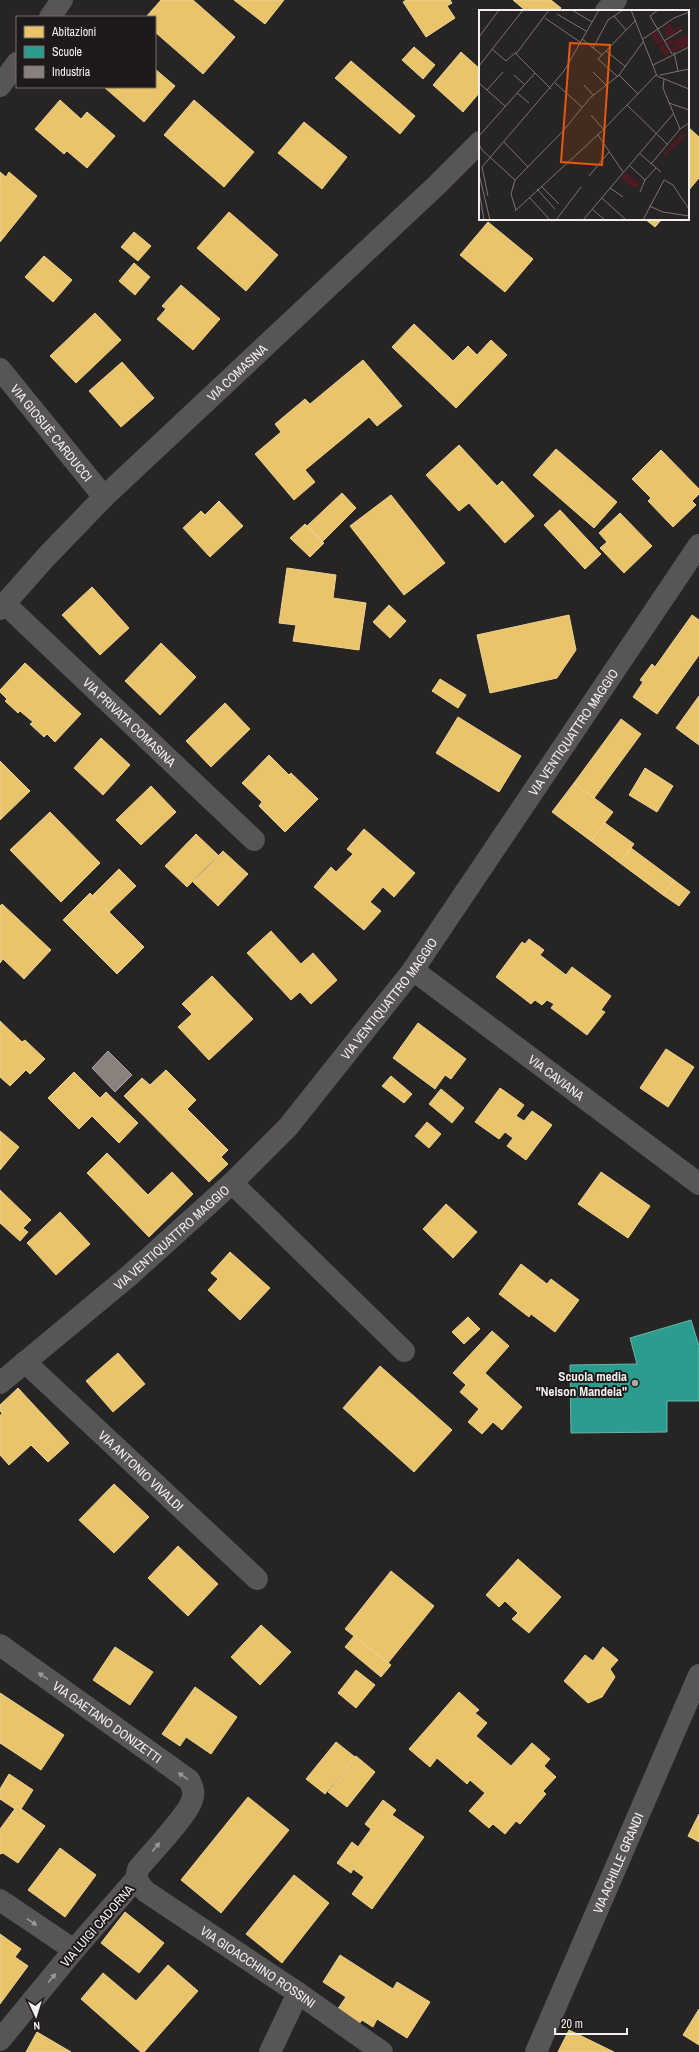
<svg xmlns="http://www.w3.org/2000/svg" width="699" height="2052" viewBox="0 0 699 2052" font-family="'Archivo Narrow',sans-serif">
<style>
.homes{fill:#e9c46a;stroke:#ecd192}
.schools{fill:#2a9d8f;stroke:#66b6ac}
.industry{fill:#8a817c;stroke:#aaa29e}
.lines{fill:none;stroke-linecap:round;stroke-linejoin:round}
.minor{stroke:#575555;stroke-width:22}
.oneway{fill:#9d9a9a}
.poi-dot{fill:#aca8a8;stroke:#1f1a1a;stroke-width:1.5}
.labels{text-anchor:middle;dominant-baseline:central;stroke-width:4;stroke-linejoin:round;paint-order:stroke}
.street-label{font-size:13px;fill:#f3efef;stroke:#1f1a1a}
.poi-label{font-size:13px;font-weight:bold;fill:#f3efef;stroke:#1f1a1a;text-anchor:end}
.inset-road{fill:none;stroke:#797575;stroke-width:1}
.view{fill:#e8590c;fill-opacity:0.15;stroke:#e8590c;stroke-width:2}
.inset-edge{fill:none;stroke:#f3efef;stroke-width:2}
</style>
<rect width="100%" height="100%" fill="#272424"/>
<path class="homes" d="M 161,0 L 193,0 L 235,37 L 203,74 L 155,32 L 155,17 L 146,17 Z
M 234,0 L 284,0 L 265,24 Z
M 406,0 L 450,0 L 452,3 L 447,6 L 455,18 L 426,37 L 403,2 Z
M 513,0 L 551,0 L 561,8 L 558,11 L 526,11 Z
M 414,47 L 435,65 L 423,79 L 402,60 Z
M 461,52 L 480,69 L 480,92 L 463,112 L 433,85 Z
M 351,61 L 415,116 L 400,134 L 335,78 Z
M 155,69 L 175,86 L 144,122 L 104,87 L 155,87 Z
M 60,100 L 81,119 L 87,112 L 115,136 L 87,168 L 67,151 L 64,154 L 35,129 Z
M 194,100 L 254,152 L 224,187 L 164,135 Z
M 304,122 L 347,157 L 322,189 L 278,153 Z
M 688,127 L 699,137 L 699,178 L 688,191 Z
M 0,172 L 6,177 L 9,172 L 37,196 L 0,242 Z
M 229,212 L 278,255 L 246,291 L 197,248 Z
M 645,219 L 662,219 L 655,227 Z
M 488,222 L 533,259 L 505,292 L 460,255 Z
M 134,232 L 151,246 L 138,261 L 121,247 Z
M 44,256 L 72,280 L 53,302 L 25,277 Z
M 134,263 L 150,277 L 135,295 L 119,281 Z
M 181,285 L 220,319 L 193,350 L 157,319 L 166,309 L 162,306 Z
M 95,313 L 121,340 L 76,383 L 50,356 Z
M 414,324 L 453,361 L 468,346 L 477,355 L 491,340 L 507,355 L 456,408 L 392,347 Z
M 363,360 L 402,406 L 377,426 L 369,417 L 305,470 L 315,482 L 294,500 L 255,454 L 281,432 L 275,424 L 305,399 L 310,404 Z
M 122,362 L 154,398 L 121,427 L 89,391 Z
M 459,445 L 497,486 L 502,481 L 534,516 L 505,543 L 469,503 L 459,511 L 426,475 Z
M 556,449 L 617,502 L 594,528 L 533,475 Z
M 661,450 L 699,489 L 699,494 L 692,501 L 696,505 L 673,527 L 648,501 L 651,498 L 632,479 Z
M 342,493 L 356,508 L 322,542 L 307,526 Z
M 391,495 L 445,563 L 404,595 L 350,526 Z
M 219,501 L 243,526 L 210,557 L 183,528 L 201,511 L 205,515 Z
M 560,510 L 601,554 L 585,569 L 544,525 Z
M 620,513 L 652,546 L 624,573 L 600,548 L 607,542 L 599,533 Z
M 305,524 L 324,543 L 310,557 L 290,538 Z
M 287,568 L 336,575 L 333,598 L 366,603 L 359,650 L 293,641 L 296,625 L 279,623 Z
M 92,587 L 129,628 L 100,655 L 62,615 Z
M 389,605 L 406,621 L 390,638 L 373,622 Z
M 569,615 L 576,650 L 557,678 L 490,693 L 477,635 Z
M 692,615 L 699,620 L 699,655 L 657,714 L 633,697 L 643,682 L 640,680 L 652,664 L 655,667 Z
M 161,643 L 196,677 L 160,715 L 125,681 Z
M 25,663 L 81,714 L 55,742 L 47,734 L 44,737 L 30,724 L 33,722 L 20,711 L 18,713 L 5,701 L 7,699 L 0,692 L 0,690 Z
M 440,679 L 466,695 L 458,708 L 432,691 Z
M 699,696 L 699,745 L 676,728 Z
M 225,703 L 250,729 L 211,767 L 186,741 Z
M 458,717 L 521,756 L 499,792 L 436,753 Z
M 621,719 L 641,734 L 594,798 L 574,783 Z
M 101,738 L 130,765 L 103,795 L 74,768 Z
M 269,755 L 289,775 L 291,773 L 318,799 L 285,832 L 259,806 L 262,802 L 242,783 Z
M 0,761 L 30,791 L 0,820 Z
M 645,768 L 673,786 L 657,812 L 629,795 Z
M 574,783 L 613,812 L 591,841 L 552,812 Z
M 151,786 L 176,812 L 141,845 L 116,820 Z
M 50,812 L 100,863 L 61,902 L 10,850 Z
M 605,823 L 634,844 L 620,863 L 591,841 Z
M 364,829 L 415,873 L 394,897 L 383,887 L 370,902 L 381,911 L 364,930 L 314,887 L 331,867 L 336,872 L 353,854 L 347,849 Z
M 196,834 L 218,855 L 187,887 L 165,866 Z
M 631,848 L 674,880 L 663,895 L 620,863 Z
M 223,851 L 248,874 L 218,906 L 193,882 Z
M 119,869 L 136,886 L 109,912 L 93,895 Z
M 674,880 L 690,892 L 679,906 L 663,895 Z
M 90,893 L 144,947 L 117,974 L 63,920 Z
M 2,904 L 51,950 L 24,979 L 3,959 L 0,963 L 0,906 Z
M 271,931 L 301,964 L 313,953 L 337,980 L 311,1004 L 300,992 L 291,1000 L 247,953 Z
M 529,939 L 544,950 L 540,955 L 566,975 L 572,967 L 611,996 L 601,1010 L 605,1012 L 587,1035 L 551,1008 L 554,1004 L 547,1000 L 542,1005 L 535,1000 L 531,1004 L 496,977 L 522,942 L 525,944 Z
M 212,976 L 253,1019 L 209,1060 L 178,1027 L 192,1014 L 182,1004 Z
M 0,1021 L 22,1042 L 25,1040 L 45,1059 L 30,1074 L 26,1070 L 10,1086 L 0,1077 Z
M 418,1023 L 466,1059 L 451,1079 L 445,1075 L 435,1089 L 393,1058 Z
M 666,1049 L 694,1067 L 668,1107 L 640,1088 Z
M 166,1070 L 196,1100 L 187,1109 L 228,1150 L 221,1157 L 228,1164 L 209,1182 L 124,1096 L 142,1078 L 150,1085 Z
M 74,1072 L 100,1098 L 106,1092 L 138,1123 L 119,1143 L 92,1116 L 79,1129 L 48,1098 Z
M 391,1076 L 412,1094 L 404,1103 L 382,1086 Z
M 500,1088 L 524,1105 L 516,1116 L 524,1121 L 532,1111 L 552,1125 L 526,1160 L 507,1146 L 513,1138 L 505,1132 L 499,1139 L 475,1122 Z
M 441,1089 L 464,1108 L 452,1123 L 429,1104 Z
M 427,1122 L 441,1134 L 429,1148 L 415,1136 Z
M 0,1131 L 19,1147 L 0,1170 Z
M 107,1153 L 148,1195 L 172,1172 L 193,1194 L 149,1237 L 87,1173 Z
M 601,1172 L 650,1206 L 628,1238 L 578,1204 Z
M 0,1190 L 31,1220 L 23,1228 L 28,1232 L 20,1241 L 0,1223 Z
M 446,1204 L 477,1232 L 453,1258 L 423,1229 Z
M 60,1212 L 90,1244 L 56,1275 L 27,1243 Z
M 230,1252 L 270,1288 L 240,1320 L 208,1290 L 218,1279 L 211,1273 Z
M 521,1264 L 547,1284 L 551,1279 L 579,1300 L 555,1332 L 531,1314 L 529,1317 L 499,1294 Z
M 468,1317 L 480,1329 L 464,1344 L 452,1332 Z
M 492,1331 L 509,1346 L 485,1373 L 522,1407 L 502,1430 L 493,1422 L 482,1434 L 468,1422 L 479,1409 L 460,1392 L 466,1385 L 453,1373 Z
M 118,1353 L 145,1384 L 113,1412 L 86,1381 Z
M 380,1366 L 452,1430 L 414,1472 L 343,1408 Z
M 18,1388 L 69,1443 L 48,1462 L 31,1445 L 9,1465 L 0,1455 L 0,1416 L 2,1413 L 0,1411 L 0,1405 Z
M 114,1484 L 149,1517 L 114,1553 L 79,1520 Z
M 178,1546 L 218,1584 L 188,1616 L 148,1578 Z
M 518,1559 L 561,1597 L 529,1633 L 512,1619 L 518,1613 L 505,1601 L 499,1607 L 486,1595 Z
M 391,1571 L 434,1606 L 388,1663 L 345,1629 Z
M 261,1625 L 291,1652 L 260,1685 L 231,1657 Z
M 354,1636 L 391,1665 L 381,1677 L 345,1647 Z
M 115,1647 L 153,1672 L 130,1705 L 93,1680 Z
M 603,1647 L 618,1660 L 610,1669 L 615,1677 L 602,1697 L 588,1703 L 564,1681 L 585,1655 L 593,1661 Z
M 356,1670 L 375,1685 L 356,1708 L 338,1693 Z
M 195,1687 L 237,1717 L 211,1754 L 186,1737 L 180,1746 L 162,1734 Z
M 459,1692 L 479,1710 L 475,1713 L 487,1723 L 476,1736 L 511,1766 L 532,1743 L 550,1759 L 544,1766 L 556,1777 L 543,1791 L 546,1794 L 520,1824 L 516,1821 L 505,1834 L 493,1824 L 489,1828 L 469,1811 L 485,1793 L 470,1780 L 467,1784 L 437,1758 L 430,1767 L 409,1749 Z
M 0,1693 L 64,1735 L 41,1770 L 0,1743 Z
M 336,1742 L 355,1757 L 325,1794 L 306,1779 Z
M 356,1756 L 375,1772 L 347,1807 L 328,1792 Z
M 9,1774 L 33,1790 L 21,1809 L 17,1806 L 15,1809 L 0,1799 L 0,1789 Z
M 248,1797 L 289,1830 L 221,1913 L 181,1880 Z
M 383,1800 L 396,1810 L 392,1815 L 424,1837 L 372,1909 L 352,1894 L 364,1877 L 353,1869 L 351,1873 L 337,1863 L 352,1842 L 358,1847 L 371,1829 L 365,1824 Z
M 17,1806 L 45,1826 L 18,1863 L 3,1853 L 0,1854 L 0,1829 Z
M 699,1814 L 699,1842 L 688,1836 Z
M 60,1848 L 96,1875 L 65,1917 L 28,1890 Z
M 294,1875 L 329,1903 L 282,1963 L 246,1934 Z
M 125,1912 L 164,1943 L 139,1973 L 101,1943 Z
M 0,1934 L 21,1949 L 15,1957 L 28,1966 L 0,2004 Z
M 340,1955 L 393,1989 L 397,1982 L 430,2002 L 407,2038 L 377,2019 L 373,2027 L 362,2020 L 359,2024 L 337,2010 L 346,1997 L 323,1982 Z
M 168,1965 L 198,1991 L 144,2052 L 141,2052 L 81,1999 L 103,1973 L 136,2001 Z
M 699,2009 L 699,2045 L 683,2035 Z
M 569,2030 L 614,2052 L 558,2052 Z
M 37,2032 L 71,2052 L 26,2052 Z"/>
<path class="schools" d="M 691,1320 L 699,1346 L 699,1401 L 667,1401 L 667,1432 L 571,1433 L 570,1365 L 637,1364 L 630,1338 Z"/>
<path class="industry" d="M 108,1051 L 132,1075 L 115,1092 L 92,1068 Z"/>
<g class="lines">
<g class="minor">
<path d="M 606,11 L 616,0"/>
<path d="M 50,17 L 62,0"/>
<path d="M 0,86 L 17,63"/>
<path id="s1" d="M 0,369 L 104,497"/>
<path id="s2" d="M 4,603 L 254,840"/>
<path id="s3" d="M 0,609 L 47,556 L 104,497 L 438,184 L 480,142"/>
<path id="s4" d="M 413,970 L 699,1184"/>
<path d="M 232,1183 L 404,1351"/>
<path id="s5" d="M 25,1362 L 257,1579"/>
<path id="s6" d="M 0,1383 L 130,1275 L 232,1183 L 288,1127 L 413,970 L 699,545"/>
<path id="s7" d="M 0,1645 L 189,1780 C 193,1787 195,1793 192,1800 C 188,1815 150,1854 138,1869 L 136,1879 L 74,1950 L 0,2040"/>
<path id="s8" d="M 136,1879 L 145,1891 L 298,1993 L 382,2052"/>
<path d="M 0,1900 L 74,1950"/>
<path d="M 270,2052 L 298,1993"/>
<path id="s9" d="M 536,2052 L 699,1675"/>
</g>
</g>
<defs><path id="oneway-solid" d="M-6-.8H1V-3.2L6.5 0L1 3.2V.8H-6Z"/></defs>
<g class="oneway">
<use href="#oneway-solid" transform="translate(43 1676) rotate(-145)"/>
<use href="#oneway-solid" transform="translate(183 1776) rotate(-145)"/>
<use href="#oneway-solid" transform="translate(156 1847) rotate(-50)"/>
<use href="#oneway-solid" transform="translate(32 1922) rotate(34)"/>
<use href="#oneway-solid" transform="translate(52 1978) rotate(-50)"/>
</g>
<circle class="poi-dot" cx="635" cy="1383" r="4"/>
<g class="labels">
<g class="street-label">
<text stroke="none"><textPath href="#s3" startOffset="335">VIA COMASINA</textPath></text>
<text stroke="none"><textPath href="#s1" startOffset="82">VIA GIOSUÈ CARDUCCI</textPath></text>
<text stroke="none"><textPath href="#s2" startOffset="173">VIA PRIVATA COMASINA</textPath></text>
<text stroke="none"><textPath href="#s6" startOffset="873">VIA VENTIQUATTRO MAGGIO</textPath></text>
<text stroke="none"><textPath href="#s6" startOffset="549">VIA VENTIQUATTRO MAGGIO</textPath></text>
<text stroke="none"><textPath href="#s4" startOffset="179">VIA CAVIANA</textPath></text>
<text stroke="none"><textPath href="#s6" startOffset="225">VIA VENTIQUATTRO MAGGIO</textPath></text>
<text stroke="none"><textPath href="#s5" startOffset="159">VIA ANTONIO VIVALDI</textPath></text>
<text stroke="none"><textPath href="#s7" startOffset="132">VIA GAETANO DONIZETTI</textPath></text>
<text stroke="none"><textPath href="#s9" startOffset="206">VIA ACHILLE GRANDI</textPath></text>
<text transform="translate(97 1926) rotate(-49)">VIA LUIGI CADORNA</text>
<text stroke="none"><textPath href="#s8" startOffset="151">VIA GIOACCHINO ROSSINI</textPath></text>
</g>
<g class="poi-label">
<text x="627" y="1376">Scuola media<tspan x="627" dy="15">"Nelson Mandela"</tspan></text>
</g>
</g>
<g transform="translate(479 10)">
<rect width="210" height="210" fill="#272424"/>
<path d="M 190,14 L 197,21 L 201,15 L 204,19 L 188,28 L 185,21 L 188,19 L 186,15 ZM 178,21 L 184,32 L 178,35 L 171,25 ZM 210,25 L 210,36 L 193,42 L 191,39 L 197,35 L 196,33 L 189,36 L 186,32 ZM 185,33 L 192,44 L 186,47 L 179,36 ZM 203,122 L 205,128 L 186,146 L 184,144 ZM 147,162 L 161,174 L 157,179 L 142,169 Z" fill="#4a1b21"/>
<path class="inset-road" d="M 70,0 L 37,44 L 72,79M 93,0 L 113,12M 152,0 L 178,66 L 210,79M 179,0 L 171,6 L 193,44M 78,4 L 107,21M 135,6 L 147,20M 66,8 L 101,32M 0,27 L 20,0M 103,29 L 123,45M 164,29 L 195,8 L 210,2M 185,31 L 203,20M 114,38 L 129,10 L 144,0M 13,39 L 27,51 L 37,42M 127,41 L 147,57M 195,42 L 199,61M 174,55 L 210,37M 0,56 L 44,0M 114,62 L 127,75M 35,65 L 45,74M 140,65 L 159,84M 181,65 L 210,59M 139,67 L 119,49 L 157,10M 185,69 L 184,78 L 201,119M 0,73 L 26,96M 76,73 L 103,97M 105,75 L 114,85M 8,80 L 24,62M 38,83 L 50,93M 190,93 L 210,100M 148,95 L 189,135M 112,105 L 125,120M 119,125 L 144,162M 0,126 L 56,63M 25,132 L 49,157M 0,134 L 3,140 L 36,170M 160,143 L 182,162M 172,154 L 201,119 L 210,113M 150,155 L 166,170M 0,164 L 11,210M 110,166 L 130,142M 62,176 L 80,194M 131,178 L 144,187M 58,179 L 76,199M 0,181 L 5,210M 161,182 L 166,170 L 177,158M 9,186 L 3,157 L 85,61 L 120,0M 50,187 L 71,210M 123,188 L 147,210M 170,196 L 184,202 L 210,206M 113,199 L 126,210M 37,200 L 32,184 L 36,170 L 84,121 L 111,88 L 140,65 L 164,32M 36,201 L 122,122 L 177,65M 77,210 L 102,177M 104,210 L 194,104M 164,210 L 185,170 L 194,175 L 210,199"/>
<path class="view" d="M 91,33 L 131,35 L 123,155 L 82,152 Z"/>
<rect width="210" height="210" class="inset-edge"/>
</g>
<rect x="16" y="16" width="140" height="72" fill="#1f1a1a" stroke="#746f6f"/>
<rect x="24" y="26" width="20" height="12" fill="#e9c46a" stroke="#746f6f"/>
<text x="52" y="36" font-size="12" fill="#f3efef">Abitazioni</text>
<rect x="24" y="46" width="20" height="12" fill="#2a9d8f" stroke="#746f6f"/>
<text x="52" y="56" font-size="12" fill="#f3efef">Scuole</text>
<rect x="24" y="66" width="20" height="12" fill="#8a817c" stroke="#746f6f"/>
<text x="52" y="76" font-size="12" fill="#f3efef">Industria</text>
<g transform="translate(36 2016) rotate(176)" stroke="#1f1a1a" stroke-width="3" paint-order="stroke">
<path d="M0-3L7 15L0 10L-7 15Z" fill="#f3efef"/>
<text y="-6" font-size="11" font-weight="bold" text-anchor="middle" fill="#f3efef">N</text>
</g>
<path d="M555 2028v6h72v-6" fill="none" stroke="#f3efef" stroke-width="2"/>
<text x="561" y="2028" font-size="12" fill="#f3efef" stroke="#1f1a1a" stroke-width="3" paint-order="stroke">20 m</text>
</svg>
